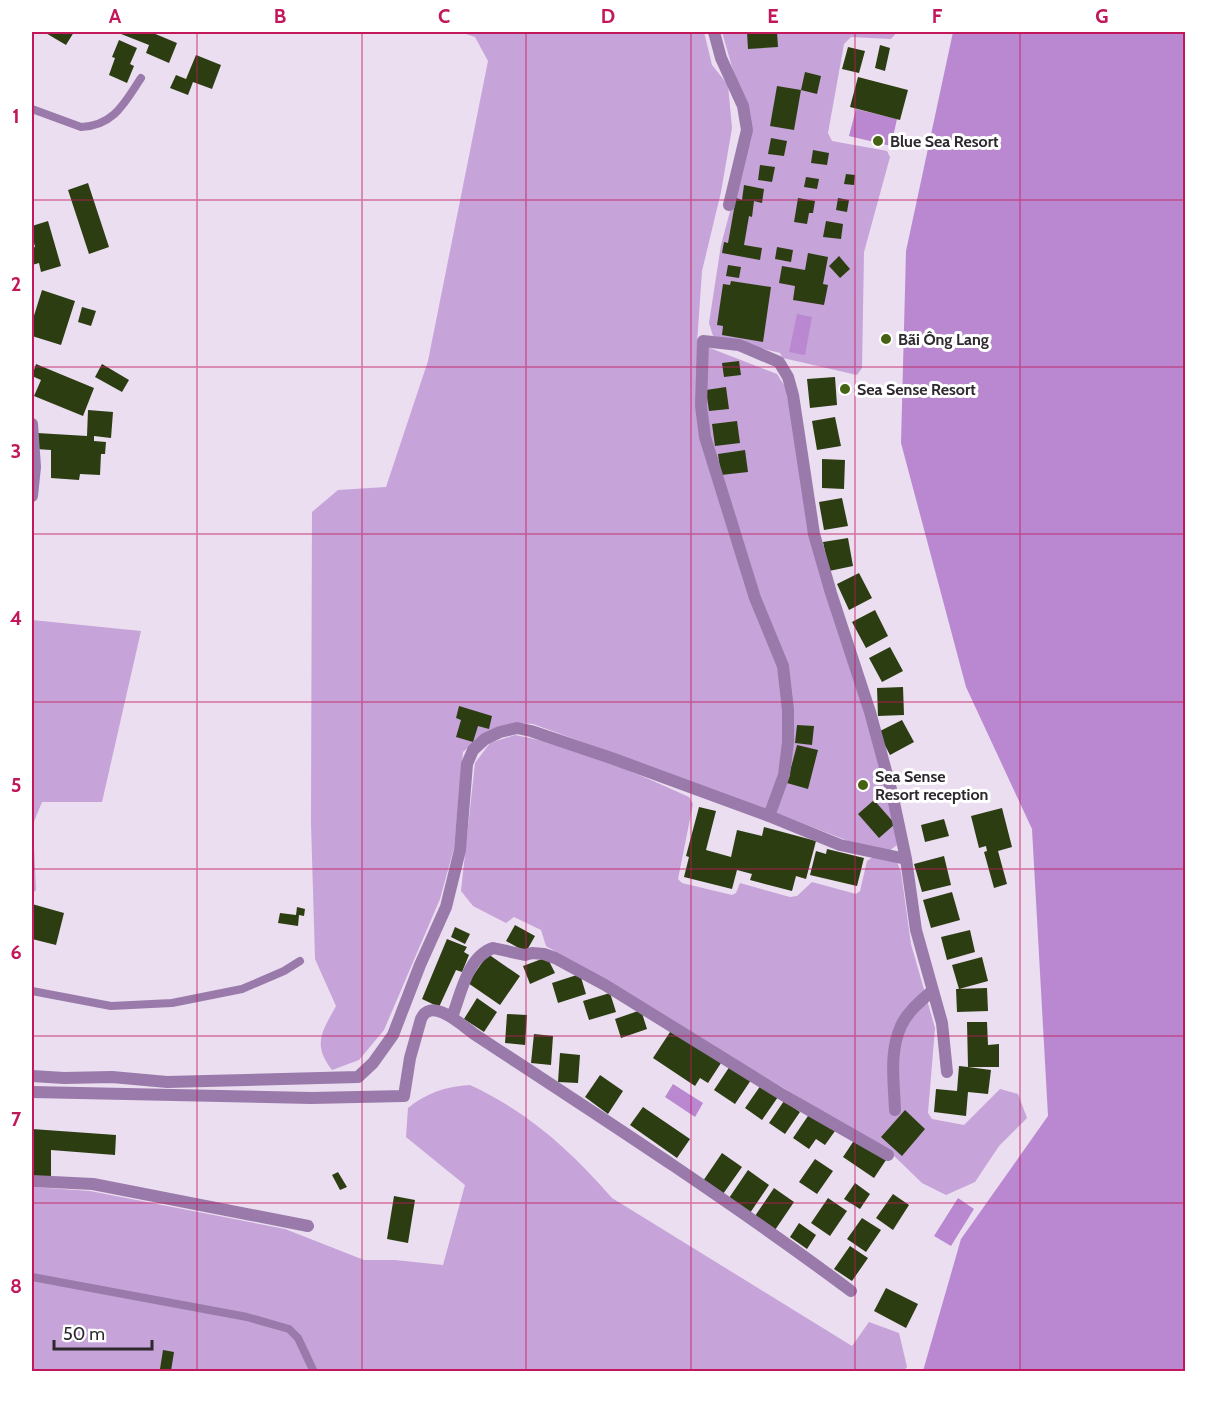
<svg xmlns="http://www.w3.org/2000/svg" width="1217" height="1403" viewBox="0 0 1217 1403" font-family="Cabin,sans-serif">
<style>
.green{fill:#c6a3d8}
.water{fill:#b988d0}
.building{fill:#2c3d11}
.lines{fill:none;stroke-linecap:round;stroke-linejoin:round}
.lane{stroke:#9a7aaa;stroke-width:8}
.street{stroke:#9a7aaa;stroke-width:12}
.grid{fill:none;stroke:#c2185b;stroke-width:1.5;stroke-opacity:0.55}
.poi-dot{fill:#466214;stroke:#fff;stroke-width:2}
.labels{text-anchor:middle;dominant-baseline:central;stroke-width:6;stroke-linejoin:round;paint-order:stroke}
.poi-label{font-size:16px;font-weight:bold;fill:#2d292f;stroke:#fff;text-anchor:start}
.neatline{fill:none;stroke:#c2185b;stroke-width:2}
.grid-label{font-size:20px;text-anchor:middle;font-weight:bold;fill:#c2185b}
</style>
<rect width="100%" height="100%" fill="#eadef0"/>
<path class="green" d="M 460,32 L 704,32 L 712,65 L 728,85 L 732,128 L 721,192 L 702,271 L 697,343 L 777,374 L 789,393 L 803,484 L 888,794 L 897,845 L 889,851 L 861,846 L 761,807 L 533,724 C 502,720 486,732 463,752 L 454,848 L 440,899 L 384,1030 L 359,1060 L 332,1070 C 312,1044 322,1032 336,1006 L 315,959 L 311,822 L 312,512 L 338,490 L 386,487 L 428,361 L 488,61 L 475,37 Z
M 722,32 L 897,32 L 891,39 L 851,37 L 844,44 L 828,133 L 832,141 L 887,151 L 890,157 L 864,252 L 862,368 L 857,375 L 783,358 L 780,353 L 713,336 L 709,323 L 721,245 L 740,174 L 745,112 Z
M 32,620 L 141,631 L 102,802 L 42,802 L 33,824 L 36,890 L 32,894 Z
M 515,735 C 575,746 634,772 689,797 L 693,804 L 678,879 L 682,883 L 732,895 L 736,893 L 740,883 L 790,897 L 797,896 L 812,882 L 856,894 L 860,891 L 867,861 L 873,857 L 897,862 L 901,872 L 911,944 L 935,1028 L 928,1113 L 932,1119 L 964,1125 L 1000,1089 L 1018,1094 L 1027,1118 L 999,1146 L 975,1182 L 946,1195 L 922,1183 L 890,1152 L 546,946 L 541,930 L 514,917 L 506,923 L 473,906 L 461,891 L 475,763 L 490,743 Z
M 470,1085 C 528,1112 570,1150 612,1198 L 852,1346 L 869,1322 L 899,1333 L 907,1367 L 903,1372 L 35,1371 L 32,1368 L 32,1187 L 90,1191 L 285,1229 L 364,1260 L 395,1260 L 443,1265 L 465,1185 L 406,1137 L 408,1108 C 426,1093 447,1086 470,1085 Z"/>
<path class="water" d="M 953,32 L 1185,32 L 1185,1371 L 923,1371 L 961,1239 L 1048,1116 L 1032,829 L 966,687 L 901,443 L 906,251 Z
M 856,109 L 897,119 L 891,146 L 849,136 Z
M 797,314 L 812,317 L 805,355 L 789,352 Z
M 673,1084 L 703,1103 L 695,1117 L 665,1097 Z
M 958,1198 L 974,1209 L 951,1246 L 934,1236 Z"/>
<path class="building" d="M 44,32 L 74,32 L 66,45 Z
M 116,32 L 154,32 L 153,33 L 177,43 L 169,63 L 146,53 L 149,45 Z
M 747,32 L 777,32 L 778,47 L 748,49 Z
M 119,40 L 137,48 L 130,64 L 134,66 L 127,83 L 109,75 L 115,58 L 112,57 Z
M 880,45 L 890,48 L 885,71 L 875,68 Z
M 848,47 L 865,51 L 859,73 L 842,69 Z
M 196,55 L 221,65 L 212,89 L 193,82 L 188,95 L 170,88 L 176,75 L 186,79 Z
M 805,72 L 821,76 L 817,94 L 801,90 L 794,130 L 770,126 L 777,86 L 801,90 Z
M 858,77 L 908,90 L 900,120 L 850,107 Z
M 771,138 L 787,141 L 784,156 L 768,154 Z
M 813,150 L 829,153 L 827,165 L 811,163 Z
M 760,165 L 775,167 L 772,182 L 758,180 Z
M 846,174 L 855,175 L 854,185 L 844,184 Z
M 806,177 L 819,179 L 817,189 L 804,187 Z
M 88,183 L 109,247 L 89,254 L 68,190 Z
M 744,185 L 764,189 L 762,203 L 754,201 L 752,217 L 749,216 L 744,245 L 762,248 L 760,260 L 722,253 L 724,242 L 728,243 L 736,198 L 742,200 Z
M 798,198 L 815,201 L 813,213 L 809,213 L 807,224 L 794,222 Z
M 838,198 L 849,200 L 847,212 L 836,210 Z
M 48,221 L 61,266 L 41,272 L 39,263 L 32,265 L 32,248 L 35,247 L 32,235 L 32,226 Z
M 826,221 L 843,224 L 841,239 L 823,237 Z
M 777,247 L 793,250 L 791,262 L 775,259 Z
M 808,253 L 828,257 L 823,284 L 828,285 L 824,305 L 793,300 L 795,286 L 779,283 L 782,266 L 805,270 Z
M 839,256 L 850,269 L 840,278 L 829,266 Z
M 728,265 L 741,267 L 739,278 L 726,276 Z
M 731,281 L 771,287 L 763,342 L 722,335 L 723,326 L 717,325 L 723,284 L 730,285 Z
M 42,290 L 75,301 L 61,345 L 32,336 L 32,322 Z
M 82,307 L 96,311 L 91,326 L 78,322 Z
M 739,361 L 741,375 L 724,377 L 722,363 Z
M 36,364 L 94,388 L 83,416 L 34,396 L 41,380 L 32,376 Z
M 102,364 L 129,380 L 122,392 L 95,377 Z
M 835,377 L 837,405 L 810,408 L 807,379 Z
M 726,387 L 729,409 L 709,411 L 706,390 Z
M 88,410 L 113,412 L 111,438 L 94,436 L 94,441 L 106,442 L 105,454 L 101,454 L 100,475 L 80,474 L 79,480 L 51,478 L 51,450 L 36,449 L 37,433 L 87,436 Z
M 835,417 L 841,446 L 817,450 L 812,421 Z
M 737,421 L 740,443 L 715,446 L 712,424 Z
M 745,450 L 748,472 L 721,475 L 718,454 Z
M 822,459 L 845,460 L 844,489 L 822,488 Z
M 842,498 L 848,526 L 824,530 L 819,502 Z
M 848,538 L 853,566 L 829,571 L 823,542 Z
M 859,573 L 872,598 L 849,610 L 837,584 Z
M 875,610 L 888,636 L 866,648 L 852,622 Z
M 890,647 L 903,671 L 882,682 L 869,658 Z
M 903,687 L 904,715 L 878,716 L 877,688 Z
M 459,706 L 492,716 L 489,729 L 478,726 L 473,742 L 456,737 L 461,720 L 456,718 Z
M 902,720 L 914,742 L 890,755 L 878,732 Z
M 797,725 L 814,726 L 812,745 L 795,743 Z
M 797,745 L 818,750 L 808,789 L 787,783 Z
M 874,800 L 895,824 L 879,838 L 858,814 Z
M 699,807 L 716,811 L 706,850 L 731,857 L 737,830 L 762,836 L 764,827 L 816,841 L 806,879 L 796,876 L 792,891 L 750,880 L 752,874 L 737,870 L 732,889 L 684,877 L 689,857 L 686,856 Z
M 1002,808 L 1012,847 L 998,851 L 1007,884 L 994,888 L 984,852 L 987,851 L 986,846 L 979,848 L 971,816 Z
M 944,819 L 949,836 L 925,842 L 921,825 Z
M 827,849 L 864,858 L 857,886 L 810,875 L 816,851 L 826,854 Z
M 944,856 L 951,885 L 922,892 L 914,864 Z
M 952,892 L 960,920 L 931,928 L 923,900 Z
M 32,904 L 64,913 L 56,945 L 32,939 Z
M 297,907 L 305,909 L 304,916 L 299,915 L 298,926 L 278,923 L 280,913 L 296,915 Z
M 515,925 L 535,936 L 526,952 L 506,941 Z
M 455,927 L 470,934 L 465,944 L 451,937 Z
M 970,930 L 975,952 L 947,960 L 941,937 Z
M 447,939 L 467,947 L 464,952 L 469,955 L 462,972 L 456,970 L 439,1007 L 422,999 Z
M 488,954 L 520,976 L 500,1005 L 468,983 Z
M 547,957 L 555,973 L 530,984 L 523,966 Z
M 982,957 L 988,981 L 959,989 L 952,965 Z
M 580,974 L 586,994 L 558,1003 L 552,983 Z
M 987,988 L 988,1011 L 957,1012 L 956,989 Z
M 610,993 L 616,1012 L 589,1020 L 583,1001 Z
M 477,998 L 497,1012 L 484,1032 L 464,1019 Z
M 641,1010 L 647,1029 L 621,1038 L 615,1019 Z
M 507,1014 L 527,1015 L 525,1045 L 505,1043 Z
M 967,1022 L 987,1022 L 988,1045 L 999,1044 L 999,1067 L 968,1067 L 991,1070 L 988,1094 L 968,1092 L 966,1116 L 934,1112 L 936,1089 L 957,1091 L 959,1066 L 968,1067 Z
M 672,1029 L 721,1063 L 708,1083 L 700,1078 L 695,1086 L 653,1058 Z
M 534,1034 L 553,1036 L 551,1065 L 531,1063 Z
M 560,1053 L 580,1055 L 578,1083 L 558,1082 Z
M 730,1066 L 751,1080 L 735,1104 L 714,1090 Z
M 600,1075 L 623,1091 L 608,1114 L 585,1097 Z
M 761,1085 L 778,1097 L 762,1120 L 745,1108 Z
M 784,1101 L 800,1112 L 785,1134 L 769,1123 Z
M 643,1107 L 690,1139 L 677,1158 L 630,1125 Z
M 905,1110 L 925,1129 L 902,1156 L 881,1137 Z
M 810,1113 L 835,1131 L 825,1145 L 816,1139 L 809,1149 L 793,1138 Z
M 32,1129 L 116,1135 L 115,1155 L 51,1150 L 51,1180 L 32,1178 Z
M 855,1139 L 886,1160 L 874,1178 L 843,1157 Z
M 722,1153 L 742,1167 L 723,1194 L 703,1181 Z
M 815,1159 L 833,1171 L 817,1194 L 799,1182 Z
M 748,1170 L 769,1185 L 750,1213 L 729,1198 Z
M 338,1172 L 347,1187 L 340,1190 L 332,1175 Z
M 855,1183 L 870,1194 L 860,1209 L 844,1199 Z
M 774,1188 L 794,1202 L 775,1230 L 755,1216 Z
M 893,1194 L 909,1205 L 893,1230 L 876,1218 Z
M 394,1196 L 415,1200 L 408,1243 L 387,1239 Z
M 828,1198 L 847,1211 L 830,1236 L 811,1223 Z
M 862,1218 L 881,1230 L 866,1252 L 847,1239 Z
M 799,1223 L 816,1235 L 807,1249 L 790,1237 Z
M 850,1246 L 868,1258 L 852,1281 L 834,1269 Z
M 886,1288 L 918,1304 L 906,1328 L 874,1311 Z
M 163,1350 L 174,1352 L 171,1371 L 160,1369 Z"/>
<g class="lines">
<path class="lane" d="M 32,109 L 81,127 C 114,126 125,102 141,78
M 32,991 L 111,1006 L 172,1003 L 242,989 L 284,971 L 300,961
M 32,1277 L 247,1317 L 289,1329 L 298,1338 L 314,1372"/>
<path class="street" d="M 714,32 L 721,58 L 743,106 L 747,130 L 729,205
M 32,424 L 35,467 L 32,496
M 769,816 L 840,845 L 906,859 L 916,930 L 942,1023 L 947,1072
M 452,1017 C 461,994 467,957 493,948 L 525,955 L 532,953 L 544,954 L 555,958 L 605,985 L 783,1095 L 888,1155
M 32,1076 L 64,1078 L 112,1077 L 167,1082 L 358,1077 L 373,1063 L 393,1035 L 420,965 L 446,907 L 460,850 L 467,764 L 473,750 L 485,739 L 500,732 L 517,728 L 531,731 L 614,759 L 769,816 L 784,775 L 788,742 L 788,710 L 783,666 L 755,598 L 705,437 L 701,406 L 703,341 L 739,345 L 779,362 L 788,377 L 793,395 L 814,534 L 831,593 L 870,712 L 892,793 L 906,859
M 32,1092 L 311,1098 L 404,1096 L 410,1058 L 421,1019 C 431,996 462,1025 474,1034 C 601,1117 729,1200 851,1291
M 895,1110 C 894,1082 889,1052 901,1026 C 907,1012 921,1001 932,991
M 32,1181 L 93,1184 L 308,1226"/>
</g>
<path class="grid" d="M 197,32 L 197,1372M 362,32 L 362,1372M 526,32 L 526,1372M 691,32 L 691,1372M 855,32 L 855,1372M 1020,32 L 1020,1372M 32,200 L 1186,200M 32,367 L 1186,367M 32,534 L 1186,534M 32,702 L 1186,702M 32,869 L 1186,869M 32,1036 L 1186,1036M 32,1203 L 1186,1203"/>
<g class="poi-dot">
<circle cx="878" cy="141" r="6"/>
<circle cx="886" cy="339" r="6"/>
<circle cx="845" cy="389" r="6"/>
<circle cx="863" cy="785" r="6"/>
</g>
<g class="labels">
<g class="poi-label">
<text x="890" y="141">Blue Sea Resort</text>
<text x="898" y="339">Bãi Ông Lang</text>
<text x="857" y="389">Sea Sense Resort</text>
<text x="875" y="776">Sea Sense<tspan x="875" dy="18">Resort reception</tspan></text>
</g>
</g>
<rect width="1217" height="1403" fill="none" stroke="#ffffff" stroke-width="66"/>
<path d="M54 1340v9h98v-9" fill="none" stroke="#2d292f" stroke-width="3"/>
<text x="63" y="1340" font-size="18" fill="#2d292f" stroke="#ffffff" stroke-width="4.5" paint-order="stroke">50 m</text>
<rect x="33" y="33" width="1151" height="1337" class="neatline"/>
<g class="grid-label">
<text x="115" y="23">A</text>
<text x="280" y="23">B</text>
<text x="444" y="23">C</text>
<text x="608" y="23">D</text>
<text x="773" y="23">E</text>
<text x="937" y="23">F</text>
<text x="1102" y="23">G</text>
<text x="16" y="123">1</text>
<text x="16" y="291">2</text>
<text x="16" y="458">3</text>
<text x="16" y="625">4</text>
<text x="16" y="792">5</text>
<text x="16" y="959">6</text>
<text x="16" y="1126">7</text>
<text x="16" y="1293">8</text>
</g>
</svg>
